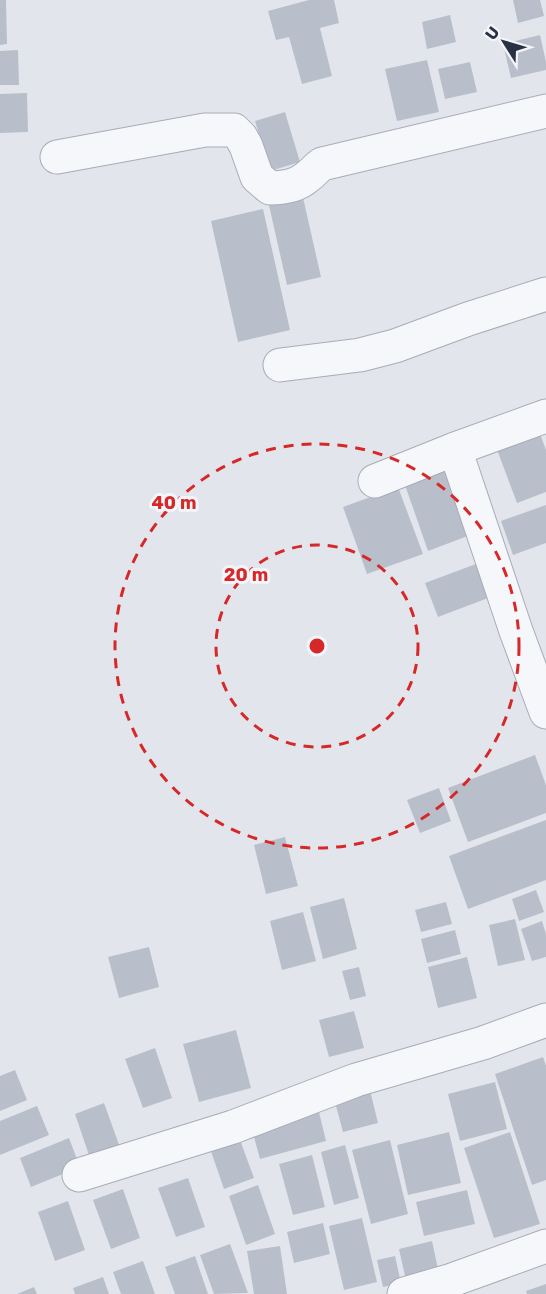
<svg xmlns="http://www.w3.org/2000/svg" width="546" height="1294" viewBox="0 0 546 1294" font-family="Rubik,sans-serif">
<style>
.building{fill:#b9bfca}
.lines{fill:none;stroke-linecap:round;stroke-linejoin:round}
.street-casing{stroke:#a7acb7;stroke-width:35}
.street{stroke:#f6f7fa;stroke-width:33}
.ring{fill:none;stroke:#d62828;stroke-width:3;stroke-dasharray:10 8}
.centre{fill:#d62828;stroke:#f3f5f9;stroke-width:3}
.ring-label{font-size:18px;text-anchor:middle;font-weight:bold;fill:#d62828;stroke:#f3f5f9;stroke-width:6;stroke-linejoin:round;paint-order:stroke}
</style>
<rect width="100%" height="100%" fill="#e2e6ec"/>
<path class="building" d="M 0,0 L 6,0 L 7,44 L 0,45 Z
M 309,0 L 334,0 L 339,23 L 320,28 L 332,76 L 302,84 L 289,37 L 276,40 L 268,11 Z
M 513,0 L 540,0 L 544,16 L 518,23 Z
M 450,15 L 456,42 L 427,49 L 422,22 Z
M 540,35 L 546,62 L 546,70 L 511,78 L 503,44 Z
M 18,50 L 19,85 L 0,85 L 0,51 Z
M 427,60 L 439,112 L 397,121 L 385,69 Z
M 470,62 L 477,92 L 445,99 L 438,69 Z
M 27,93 L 28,132 L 0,133 L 0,94 Z
M 285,112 L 300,162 L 270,171 L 255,121 Z
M 302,193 L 321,277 L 287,285 L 268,201 Z
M 263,209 L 290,330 L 238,342 L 211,221 Z
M 539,431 L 546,450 L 546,492 L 517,503 L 496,447 Z
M 457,465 L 481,531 L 428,551 L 405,485 Z
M 398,487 L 423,554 L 367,574 L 343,507 Z
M 546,505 L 546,543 L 513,555 L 501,521 Z
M 484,561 L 496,595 L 438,617 L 425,583 Z
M 535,755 L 546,785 L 546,813 L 468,842 L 448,788 Z
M 439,788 L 451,821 L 420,833 L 407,800 Z
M 546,820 L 546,880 L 468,909 L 449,856 Z
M 285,837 L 298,886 L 266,894 L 254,845 Z
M 536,890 L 544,912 L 519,921 L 512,899 Z
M 344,898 L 357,949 L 323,959 L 310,907 Z
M 446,902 L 452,924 L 421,932 L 415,910 Z
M 303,912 L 316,961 L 282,970 L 270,921 Z
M 515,919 L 525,960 L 498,966 L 489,925 Z
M 542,921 L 546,934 L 546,957 L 532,961 L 521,929 Z
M 455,930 L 461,954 L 427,963 L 421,939 Z
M 149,947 L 159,987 L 119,998 L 108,957 Z
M 467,957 L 477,998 L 438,1008 L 428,967 Z
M 359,967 L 366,996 L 350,1000 L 342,971 Z
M 354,1011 L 364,1048 L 329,1057 L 319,1020 Z
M 236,1030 L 251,1088 L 199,1102 L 183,1044 Z
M 155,1048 L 172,1098 L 143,1108 L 125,1059 Z
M 543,1057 L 546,1066 L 546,1180 L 532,1185 L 495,1074 Z
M 15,1070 L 27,1100 L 0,1111 L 0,1076 Z
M 368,1082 L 378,1123 L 343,1132 L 332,1091 Z
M 495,1082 L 507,1129 L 460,1141 L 448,1094 Z
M 104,1103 L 122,1153 L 92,1164 L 75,1114 Z
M 37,1106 L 49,1135 L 0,1155 L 0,1121 Z
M 318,1108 L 326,1141 L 260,1159 L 251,1126 Z
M 236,1129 L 254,1178 L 224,1189 L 207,1140 Z
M 449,1132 L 461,1183 L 408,1195 L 397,1145 Z
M 510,1132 L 540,1224 L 494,1238 L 464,1148 Z
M 69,1138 L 80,1167 L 31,1187 L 20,1158 Z
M 390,1140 L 408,1214 L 371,1224 L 352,1150 Z
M 345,1145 L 359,1198 L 334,1205 L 321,1152 Z
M 312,1155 L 325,1207 L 293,1215 L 279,1164 Z
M 188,1178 L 205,1227 L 176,1237 L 158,1188 Z
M 258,1185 L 275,1234 L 246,1245 L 229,1196 Z
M 123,1189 L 140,1238 L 111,1249 L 93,1200 Z
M 467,1190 L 475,1224 L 424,1236 L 416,1202 Z
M 68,1201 L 85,1250 L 55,1261 L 38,1212 Z
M 362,1218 L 377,1282 L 344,1290 L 329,1226 Z
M 323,1223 L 330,1254 L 294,1263 L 287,1232 Z
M 432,1241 L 438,1269 L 405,1276 L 399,1249 Z
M 230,1244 L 248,1293 L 214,1294 L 200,1255 Z
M 280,1246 L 287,1294 L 254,1294 L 247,1251 Z
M 195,1256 L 208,1294 L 175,1294 L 165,1267 Z
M 395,1256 L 401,1283 L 383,1287 L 377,1260 Z
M 143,1261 L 155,1294 L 121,1294 L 113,1272 Z
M 103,1277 L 109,1294 L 75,1294 L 73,1288 Z
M 546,1284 L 546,1294 L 527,1294 L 526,1291 Z
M 34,1287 L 37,1294 L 17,1294 Z"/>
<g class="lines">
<g class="street-casing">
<path id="street" d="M 57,157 L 205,130 L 234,130 L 241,137 L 246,146 L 257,177 L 270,188 C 283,188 297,186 307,177 C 313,173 316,168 322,164 L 546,111
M 280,365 L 360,355 L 395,346 L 468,319 L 546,294
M 455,449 L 516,631 L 546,712
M 375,481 L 455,449 L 546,416
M 79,1175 L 233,1127 L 356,1080 L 483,1043 L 546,1020
M 404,1294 L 452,1280 L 546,1246"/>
</g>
<use href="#street" class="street"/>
</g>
<g class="ring">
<circle cx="317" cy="646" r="101"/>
<circle cx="317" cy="646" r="202"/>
</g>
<circle cx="317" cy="646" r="9" class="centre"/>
<g class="ring-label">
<text x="174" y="509">40 m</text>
<text x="246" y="581">20 m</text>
</g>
<g transform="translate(504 42) rotate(307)" stroke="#f3f5f9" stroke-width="4.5" paint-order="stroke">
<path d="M0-4.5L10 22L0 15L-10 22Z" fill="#293245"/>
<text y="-9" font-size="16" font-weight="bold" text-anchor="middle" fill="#293245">U</text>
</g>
</svg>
